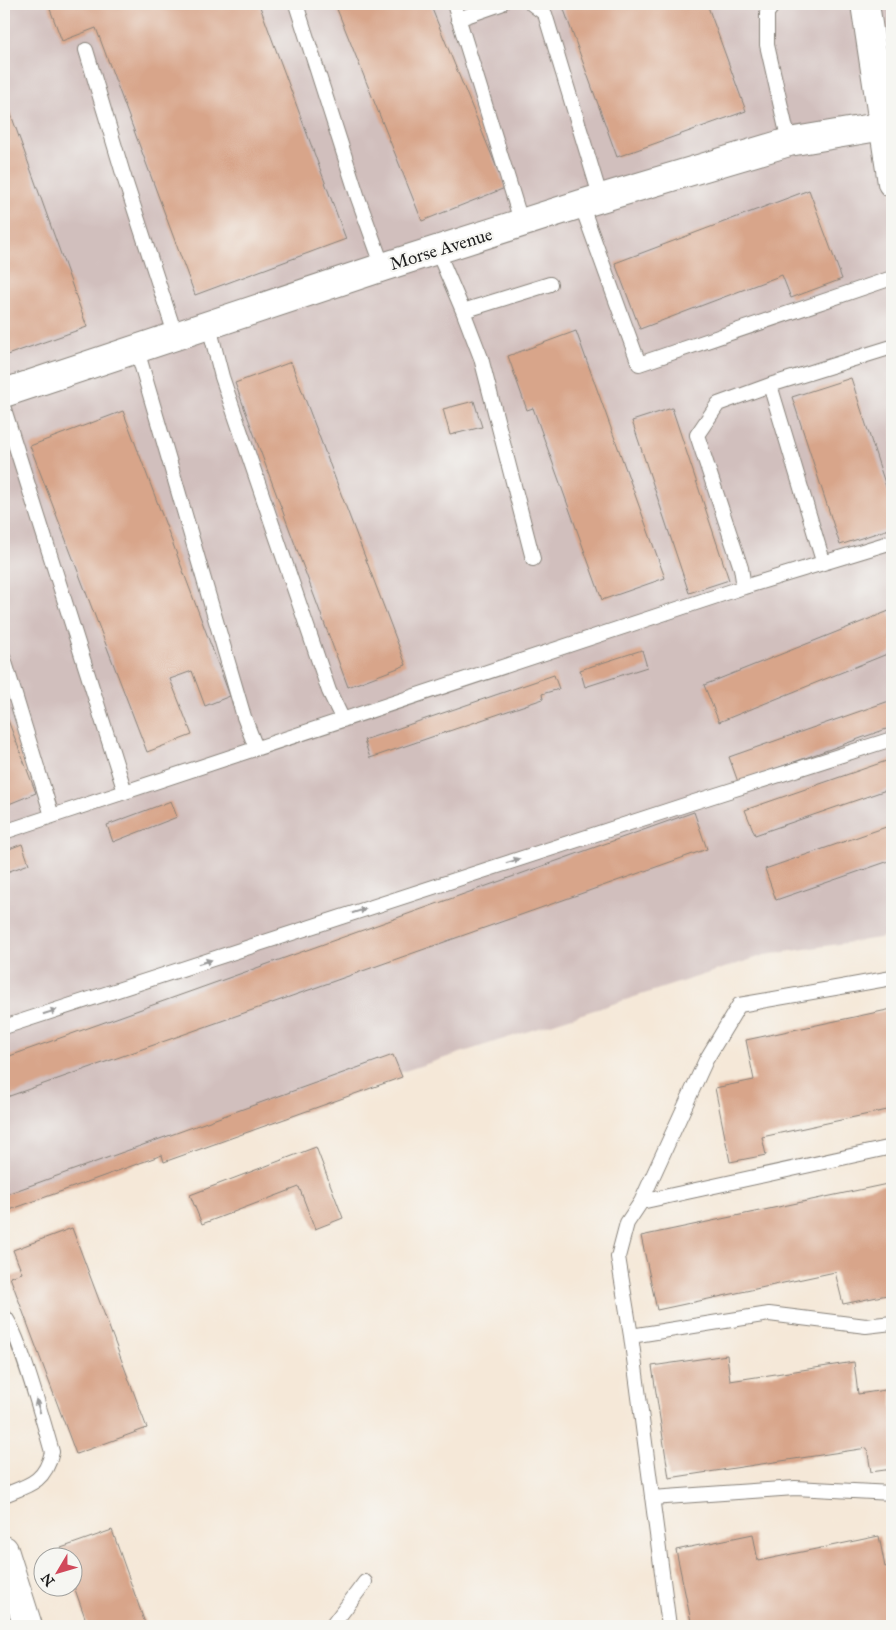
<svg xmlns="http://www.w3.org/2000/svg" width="896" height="1630" viewBox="0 0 896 1630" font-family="'IM FELL Great Primer',serif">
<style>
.industrial{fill:#d1bfbd}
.building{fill:#d8a58a}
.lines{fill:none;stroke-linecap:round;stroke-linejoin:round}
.service-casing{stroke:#88827a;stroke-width:16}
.minor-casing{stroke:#88827a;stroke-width:30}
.tertiary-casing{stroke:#88827a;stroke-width:30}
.service{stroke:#fff;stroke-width:14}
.minor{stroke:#fff;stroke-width:28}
.tertiary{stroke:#fff;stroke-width:28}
.oneway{fill:#999}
.labels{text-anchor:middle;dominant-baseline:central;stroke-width:4.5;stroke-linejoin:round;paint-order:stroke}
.street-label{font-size:18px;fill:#1c1c1c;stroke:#f6f6f2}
</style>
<rect width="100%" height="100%" fill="#f6f6f2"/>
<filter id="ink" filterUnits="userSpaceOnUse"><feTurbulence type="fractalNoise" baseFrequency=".02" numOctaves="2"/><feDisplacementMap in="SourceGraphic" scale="10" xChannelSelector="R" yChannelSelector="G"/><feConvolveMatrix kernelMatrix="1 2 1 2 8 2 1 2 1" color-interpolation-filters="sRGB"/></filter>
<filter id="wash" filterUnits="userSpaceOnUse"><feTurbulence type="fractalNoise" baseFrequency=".0096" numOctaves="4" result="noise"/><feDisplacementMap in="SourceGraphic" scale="20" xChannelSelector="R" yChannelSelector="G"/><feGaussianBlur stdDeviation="1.12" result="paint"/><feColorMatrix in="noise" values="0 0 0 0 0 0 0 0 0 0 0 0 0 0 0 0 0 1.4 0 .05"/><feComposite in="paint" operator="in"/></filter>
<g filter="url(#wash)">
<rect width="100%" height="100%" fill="#f5e8d8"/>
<path class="industrial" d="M 4,4 L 892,4 L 892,936 L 765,955 L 4,1200 Z"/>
<g id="blocks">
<path class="building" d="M 48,4 L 259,4 L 346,239 L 195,295 L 96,28 L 62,41 Z
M 335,4 L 430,4 L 505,188 L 422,221 Z
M 562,4 L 707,4 L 746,111 L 617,157 Z
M 4,95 L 87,327 L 4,356 Z
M 809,190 L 842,279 L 791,298 L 782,275 L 640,329 L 615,263 Z
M 576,331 L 665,578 L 602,600 L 533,408 L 527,410 L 508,356 Z
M 291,362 L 406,665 L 348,687 L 235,383 Z
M 851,378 L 892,505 L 892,528 L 840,545 L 792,397 Z
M 474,401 L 482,427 L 450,435 L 443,409 Z
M 672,408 L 729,580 L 689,593 L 632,421 Z
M 123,411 L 230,696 L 205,706 L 192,671 L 170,679 L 192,735 L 147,752 L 30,446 Z
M 889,611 L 892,620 L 892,652 L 719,722 L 704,685 Z
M 642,650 L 647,667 L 585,687 L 580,670 Z
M 554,675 L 559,689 L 542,694 L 543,699 L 370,758 L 364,740 Z
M 892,700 L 892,727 L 738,782 L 729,757 Z
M 4,710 L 36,793 L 4,806 Z
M 892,759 L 892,788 L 755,835 L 745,810 Z
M 171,801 L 177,817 L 113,842 L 107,825 Z
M 694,812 L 707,849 L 4,1098 L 4,1058 Z
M 892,825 L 892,860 L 776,900 L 765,869 Z
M 22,844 L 29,864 L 4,873 L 4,851 Z
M 892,1009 L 892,1109 L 762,1137 L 766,1155 L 730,1162 L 715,1088 L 754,1080 L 746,1040 Z
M 393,1055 L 402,1077 L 164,1162 L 162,1155 L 4,1212 L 4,1195 Z
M 316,1147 L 343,1218 L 315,1229 L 299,1187 L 202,1224 L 190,1195 Z
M 892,1183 L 892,1294 L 843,1304 L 835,1272 L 657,1310 L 641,1236 Z
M 72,1228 L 147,1428 L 76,1454 L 10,1277 L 22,1273 L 13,1250 Z
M 727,1355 L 730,1381 L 854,1362 L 858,1394 L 892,1389 L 892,1469 L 871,1472 L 867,1448 L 669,1478 L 652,1366 Z
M 112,1530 L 146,1626 L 88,1626 L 72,1581 L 72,1558 L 64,1558 L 61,1548 Z
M 753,1534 L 758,1561 L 879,1536 L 885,1567 L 892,1565 L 892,1626 L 890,1621 L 866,1626 L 692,1626 L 676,1550 Z"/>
</g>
</g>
<g filter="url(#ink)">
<use href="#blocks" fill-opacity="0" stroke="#88827a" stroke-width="1"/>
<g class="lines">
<g class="service-casing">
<path id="service" d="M 296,4 L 358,198 L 383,267
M 454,4 L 522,224
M 532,4 L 545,14 L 601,199
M 774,4 L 767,13 L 767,45 L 789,142
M 458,19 L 501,4
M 86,50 L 124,177 L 176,337
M 581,204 L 639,364 L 892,278
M 437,250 L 463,311 L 550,284
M 463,311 L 481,358 L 533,559
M 209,326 L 222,377 L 329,691 L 343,720
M 137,350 L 244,717 L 256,748
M 770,385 L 823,561
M 4,409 L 125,792
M 744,587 L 741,568 L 697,435 L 718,404 L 770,385 L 892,347
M 4,659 L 52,816
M 4,832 L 744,587 L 892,542
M 4,1027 L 691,803 L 892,739
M 641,1202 L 892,1147
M 4,1316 C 16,1323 46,1431 52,1452 C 45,1482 30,1485 4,1495
M 631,1336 L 769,1314 L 866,1326 L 892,1323
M 652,1498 L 795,1488 L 892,1493
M 332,1626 L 365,1582
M 669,1626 L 631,1336 L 618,1257 L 627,1223 L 641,1202 L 706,1060 L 739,1005 L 892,978"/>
</g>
<g class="minor-casing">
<path id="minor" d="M 4,393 L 383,267 L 581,204 L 789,142 L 884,126"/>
</g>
<g class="tertiary-casing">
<path id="tertiary" d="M 865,4 L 892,183
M 4,1550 L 28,1626"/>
</g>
<use href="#service" class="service"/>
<use href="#minor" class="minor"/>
<use href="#tertiary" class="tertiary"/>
</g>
<defs><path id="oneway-solid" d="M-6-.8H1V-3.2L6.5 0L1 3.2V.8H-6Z" transform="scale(1.25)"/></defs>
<g class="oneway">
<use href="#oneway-solid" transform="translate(513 861) rotate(-18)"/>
<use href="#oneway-solid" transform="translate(359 911) rotate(-18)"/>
<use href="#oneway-solid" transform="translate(205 962) rotate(-18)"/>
<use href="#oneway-solid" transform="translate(50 1012) rotate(-18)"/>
<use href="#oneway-solid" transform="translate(38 1406) rotate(-108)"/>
</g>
</g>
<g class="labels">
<g class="street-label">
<text transform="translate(441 249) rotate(-17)">Morse Avenue</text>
</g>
</g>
<rect width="896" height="1630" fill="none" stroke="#f6f6f2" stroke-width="20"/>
<g transform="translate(58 1572) rotate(232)"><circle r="24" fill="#f6f6f2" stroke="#9f9f9c"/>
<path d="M0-4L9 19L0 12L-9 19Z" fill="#d1495b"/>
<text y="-8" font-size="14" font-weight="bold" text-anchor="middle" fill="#1c1c1c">N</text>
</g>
</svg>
